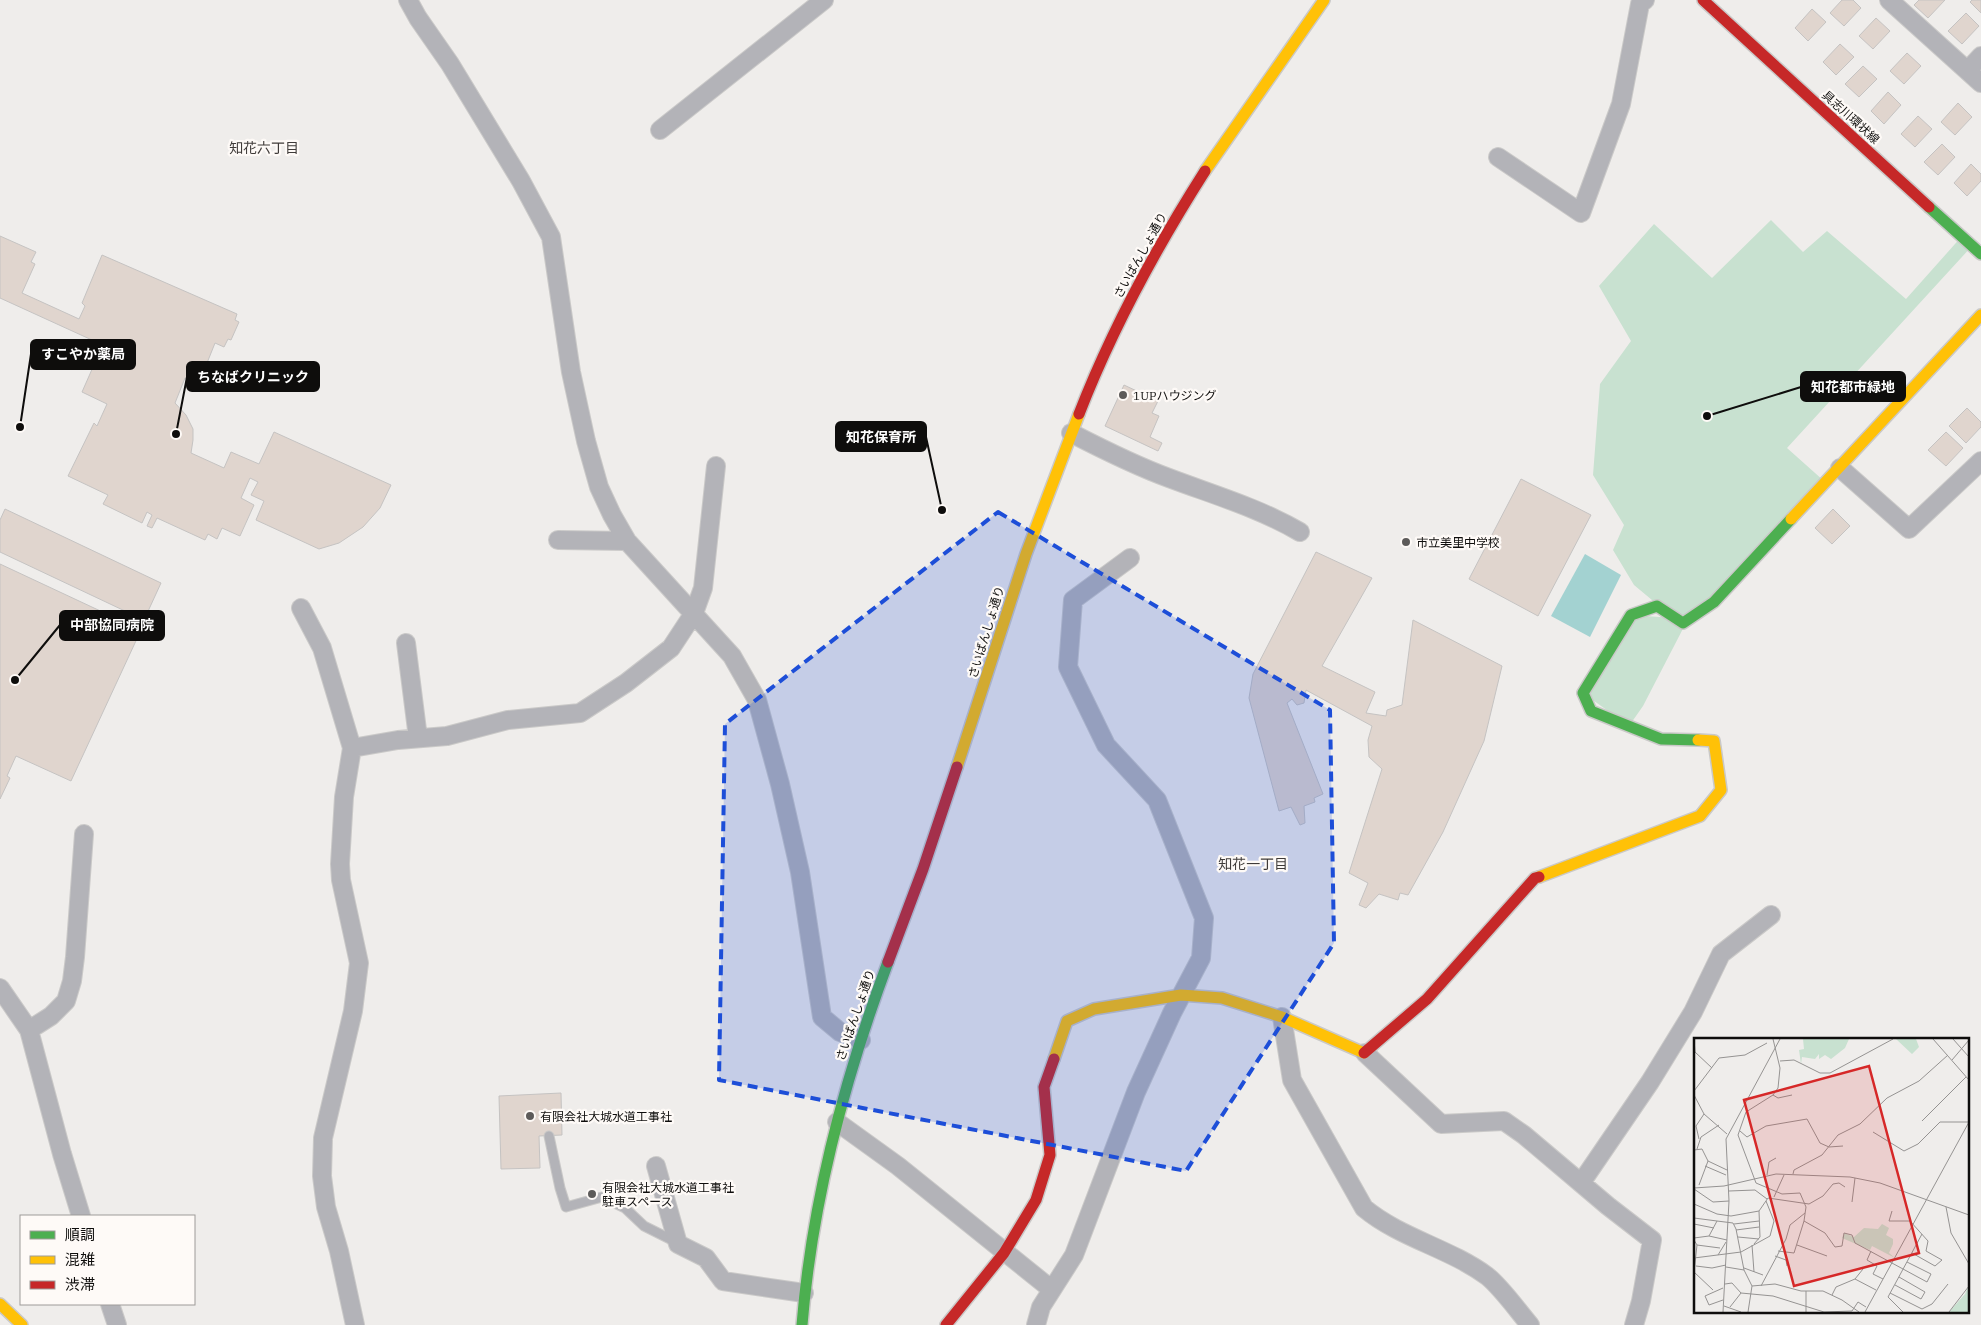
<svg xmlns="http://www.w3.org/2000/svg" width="1981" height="1325" viewBox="0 0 1981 1325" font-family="'IBM Plex Serif','Noto Sans JP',serif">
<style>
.green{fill:#c8e1d0}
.water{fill:#a3d2d1}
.building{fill:#e0d5ce;stroke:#c5c3c2}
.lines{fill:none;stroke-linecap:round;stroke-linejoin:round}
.lane-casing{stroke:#cac9c8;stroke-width:11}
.street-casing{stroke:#cac9c8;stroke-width:20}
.fast-casing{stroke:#cac9c8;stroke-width:14}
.slow-casing{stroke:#cac9c8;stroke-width:14}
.jam-casing{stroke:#cac9c8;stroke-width:14}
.lane{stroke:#b3b3b8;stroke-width:9}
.street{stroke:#b3b3b8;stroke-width:18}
.fast{stroke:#4caf50;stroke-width:11}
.slow{stroke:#ffc107;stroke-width:11}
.jam{stroke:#c62828;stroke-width:11}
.marked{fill:#1d4ed8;fill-opacity:0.2;stroke:#1d4ed8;stroke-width:4;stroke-dasharray:10 6;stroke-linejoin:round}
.poi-dot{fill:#5d5b5a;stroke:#fefaf7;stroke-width:2}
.labels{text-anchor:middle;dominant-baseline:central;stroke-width:4.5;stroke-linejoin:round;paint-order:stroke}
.street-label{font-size:12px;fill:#0e0d0c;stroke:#fefaf7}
.poi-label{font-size:12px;fill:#0e0d0c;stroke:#fefaf7;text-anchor:start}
.neighbourhood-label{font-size:14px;fill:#3f3b39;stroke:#fefaf7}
.inset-road{fill:none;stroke:#959392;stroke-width:1}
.view{fill:#d62828;fill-opacity:0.15;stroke:#d62828;stroke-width:2.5}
.inset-edge{fill:none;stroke:#0e0d0c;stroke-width:2.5}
.leader{fill:none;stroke:#0e0d0c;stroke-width:2}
.callout-dot{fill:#0e0d0c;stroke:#fefaf7;stroke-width:2}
.callout{fill:#0e0d0c;stroke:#0e0d0c;stroke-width:2}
.callout-label{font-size:14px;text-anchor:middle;font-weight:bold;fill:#fff}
</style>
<rect width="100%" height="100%" fill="#efedeb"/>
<path class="green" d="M 1771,220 L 1803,252 L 1827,231 L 1906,299 L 1963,235 L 1972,246 L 1787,448 L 1824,481 L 1691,620 L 1658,605 L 1634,585 L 1613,550 L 1624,525 L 1593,475 L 1600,384 L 1631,341 L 1599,286 L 1654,224 L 1712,278 Z
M 1631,615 L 1688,619 L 1643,706 L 1629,726 L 1583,693 Z"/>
<path class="water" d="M 1585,554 L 1621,575 L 1590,637 L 1551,616 Z"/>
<path class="building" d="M 1842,0 L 1853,0 L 1861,8 L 1844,26 L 1830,13 Z
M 1919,0 L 1945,0 L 1928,18 L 1914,5 Z
M 1972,0 L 1981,0 L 1981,13 L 1970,2 Z
M 1812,9 L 1826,22 L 1808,41 L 1795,28 Z
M 1966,13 L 1979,26 L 1962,44 L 1948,31 Z
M 1876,18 L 1890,31 L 1873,49 L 1859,36 Z
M 1840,44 L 1854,57 L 1836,75 L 1823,62 Z
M 1907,53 L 1921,66 L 1904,84 L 1890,71 Z
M 1863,66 L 1877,79 L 1859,97 L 1845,84 Z
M 1888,92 L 1901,105 L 1884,124 L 1871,111 Z
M 1958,103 L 1972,117 L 1955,135 L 1941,122 Z
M 1918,116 L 1932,129 L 1915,147 L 1901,134 Z
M 1942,144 L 1955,157 L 1938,175 L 1924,162 Z
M 1971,164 L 1981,174 L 1981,181 L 1967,196 L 1954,183 Z
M 0,236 L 36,252 L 31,262 L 35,264 L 22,293 L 79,319 L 85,306 L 82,303 L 102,255 L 237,314 L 235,320 L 239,322 L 231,340 L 228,339 L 224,347 L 215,343 L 199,383 L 185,378 L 175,403 L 186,415 L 193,429 L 193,440 L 191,453 L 224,468 L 231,452 L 259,464 L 274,432 L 391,485 L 380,508 L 363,527 L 339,543 L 319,549 L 256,520 L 264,501 L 251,495 L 258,482 L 250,478 L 241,498 L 254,505 L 240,536 L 222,528 L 217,539 L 208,534 L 205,540 L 157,518 L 152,528 L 147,526 L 152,515 L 147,512 L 142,523 L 103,504 L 108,495 L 68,476 L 94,423 L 97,426 L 107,404 L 82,392 L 97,358 L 120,369 L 127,356 L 0,298 Z
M 1124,385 L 1158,401 L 1152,413 L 1159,416 L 1150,437 L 1162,443 L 1158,451 L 1105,426 Z
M 1967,408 L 1981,422 L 1981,427 L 1966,443 L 1949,426 Z
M 1946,432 L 1963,448 L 1946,466 L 1928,450 Z
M 1521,479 L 1591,515 L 1538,616 L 1469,579 Z
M 5,509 L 161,583 L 144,620 L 0,552 L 0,520 Z
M 1833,509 L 1850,526 L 1832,544 L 1815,528 Z
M 1316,552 L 1372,578 L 1322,666 L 1375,692 L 1366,713 L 1386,716 L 1387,710 L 1402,705 L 1413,620 L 1502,666 L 1484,741 L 1443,832 L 1408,895 L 1400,893 L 1398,900 L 1379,894 L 1366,908 L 1359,905 L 1368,883 L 1349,873 L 1382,769 L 1369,757 L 1368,740 L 1372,726 L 1306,690 L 1304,703 L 1297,705 L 1292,699 L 1287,703 L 1323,794 L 1314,798 L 1315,802 L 1304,806 L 1305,823 L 1300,825 L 1291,807 L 1279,811 L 1249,698 L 1253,674 Z
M 0,564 L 141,630 L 71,781 L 16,756 L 7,776 L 10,778 L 0,799 Z
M 561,1093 L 562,1135 L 539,1136 L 540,1168 L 501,1169 L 499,1096 Z"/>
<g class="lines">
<g class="lane-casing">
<path id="lane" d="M 549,1136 L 560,1188 L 566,1207 L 602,1197 L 625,1208 L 644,1226 L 676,1242"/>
</g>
<g class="street-casing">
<path id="street" d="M 408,0 L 418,18 L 450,64 L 521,181 L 551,237 L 571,372 L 586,441 L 599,487 L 612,515 L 627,541 L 732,656 L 757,700 L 780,784 L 800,872 L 822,1017 L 840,1032 L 861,1040
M 1889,0 L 1981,83
M 1968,70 L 1981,56
M 660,130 L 824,0
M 1498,157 L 1581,213 L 1621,104 L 1640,4 L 1645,0
M 1071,433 C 1102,449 1136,466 1169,478 C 1214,495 1259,508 1300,532
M 1840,468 L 1909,529 L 1981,461
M 558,540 L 627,541
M 301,608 L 322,648 L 352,748
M 406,643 L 418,738
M 0,988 L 29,1030 L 62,1154 L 81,1216
M 1282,1017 L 1292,1080 L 1364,1208 C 1400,1238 1449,1248 1487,1276 C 1501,1287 1518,1311 1530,1325
M 29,1030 L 51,1016 L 66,1001 L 72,981 L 75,957 L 84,834
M 1365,1053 L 1441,1124 L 1504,1121 L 1524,1135 L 1608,1206 L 1652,1240 L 1641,1301 L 1634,1325
M 837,1122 L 898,1166 L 1051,1289
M 656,1166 L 678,1244 L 706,1258 L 723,1281 L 804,1293
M 1581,1183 L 1650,1082 L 1693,1012 L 1721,954 L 1771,915
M 110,1304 L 117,1325
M 355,1325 L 339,1251 L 326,1207 L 322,1176 L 323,1138 L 353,1011 L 359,963 L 341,880 L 340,864 L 344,797 L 352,748 L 398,740 L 447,736 L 508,720 L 580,713 L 626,683 L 671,648 L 694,613 L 703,588 L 716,466
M 1036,1325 L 1041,1307 L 1074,1255 L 1136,1092 L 1172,1013 L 1201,958 L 1204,918 L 1157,800 L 1106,745 L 1068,667 L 1073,600 L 1130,558"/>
</g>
<g class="fast-casing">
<path id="fast" d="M 1929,207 L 1981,254
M 1698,740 L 1661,739 L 1591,711 L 1583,693 L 1631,615 L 1657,606 L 1683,623 L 1714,602 L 1791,519
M 802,1325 C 812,1200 844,1080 888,962"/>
</g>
<g class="slow-casing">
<path id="slow" d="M 1205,171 L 1324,0
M 1791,519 L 1981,315
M 957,767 L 1026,554 L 1079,414
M 1539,877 L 1700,816 L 1721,790 L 1714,741 L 1698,740
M 1054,1059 L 1067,1021 L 1094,1009 L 1181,995 L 1222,998 L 1282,1017 L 1364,1053
M 0,1304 L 22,1325"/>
</g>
<g class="jam-casing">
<path id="jam" d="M 1703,0 L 1929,207
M 1079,414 C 1112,329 1156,248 1205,171
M 888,962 L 923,869 L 957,767
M 1364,1053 L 1427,999 L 1535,878 L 1539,877
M 946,1325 L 1004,1253 L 1036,1200 L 1050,1155 L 1044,1087 L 1054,1059"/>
</g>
<use href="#lane" class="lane"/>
<use href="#street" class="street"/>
<use href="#fast" class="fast"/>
<use href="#slow" class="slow"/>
<use href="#jam" class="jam"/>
</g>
<path class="marked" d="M 998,512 L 1330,710 L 1334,943 L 1186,1171 L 719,1080 L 725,724 Z"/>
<g class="poi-dot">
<circle cx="1123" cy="395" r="5"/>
<circle cx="1406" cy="542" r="5"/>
<circle cx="530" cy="1116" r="5"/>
<circle cx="592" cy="1194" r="5"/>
</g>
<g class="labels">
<g class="street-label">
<text transform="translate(1851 117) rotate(42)">具志川環状線</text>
<text transform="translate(1140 255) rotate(-61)">さいばんしょ通り</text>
<text transform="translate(986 632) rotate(-73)">さいばんしょ通り</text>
<text transform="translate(855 1015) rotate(-71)">さいばんしょ通り</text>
</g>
<g class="poi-label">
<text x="1133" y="395">1UPハウジング</text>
<text x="1416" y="542">市立美里中学校</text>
<text x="540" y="1116">有限会社大城水道工事社</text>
<text x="602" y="1187">有限会社大城水道工事社<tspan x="602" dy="14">駐車スペース</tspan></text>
</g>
<g class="neighbourhood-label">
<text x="264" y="148">知花六丁目</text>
<text x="1253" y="864">知花一丁目</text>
</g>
</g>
<g transform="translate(1694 1038)">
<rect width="275" height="275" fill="#efedeb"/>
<path d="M 109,1 L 155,1 L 151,10 L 137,21 L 131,17 L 125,21 L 125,16 L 121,21 L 108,19 L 107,26 L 105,12 L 110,11 ZM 202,1 L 222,1 L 225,9 L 218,16 ZM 188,186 L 195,190 L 192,197 L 199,201 L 199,206 L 195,215 L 201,220 L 178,208 L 176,212 L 148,200 L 150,195 L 160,199 L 170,190 L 184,191 ZM 275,247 L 275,274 L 255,274 L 271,256 Z" fill="#c8e1d0"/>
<path class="inset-road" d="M 0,1 L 1,14 L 18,30M 239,1 L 275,42M 259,1 L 275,19M 258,22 L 275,2M 86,23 L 100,22 L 126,35 L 136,35 L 199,1M 0,53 L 25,20 L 51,17 L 73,5M 0,57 L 10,76 L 33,96M 79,57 L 84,60 L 98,57M 52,74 L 44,97 L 62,145 L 88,156 L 106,155 L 112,169 L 110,183 L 131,195 L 141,209 L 148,208 L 150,195 L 158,197 L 161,205 L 233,244 L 237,236 L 213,224M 52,74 L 79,57 L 84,50 L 86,30 L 79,1M 228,83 L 272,39M 46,93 L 53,99 L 72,88 L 113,81 L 126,105 L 135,109 L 149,108M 179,94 L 210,113 L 224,106 L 246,84 L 275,84M 5,101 L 2,88 L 10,76M 3,111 L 7,99 L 25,87M 0,112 L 8,111 L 14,123 L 33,132M 11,128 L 32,137M 99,136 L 100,132 L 128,117 L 144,97 L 166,86 L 193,60 L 225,43 L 254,17M 73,137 L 75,124 L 82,120M 5,147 L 14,123M 0,150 L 30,148 L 82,136 L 156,139 L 186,145 L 275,177M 0,151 L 19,164 L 35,163M 35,153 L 61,152 L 73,161M 80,159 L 90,137M 158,164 L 161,140M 0,166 L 23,176 L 37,178 L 65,173M 252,169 L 257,195 L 275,226M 198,173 L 195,183 L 216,183 L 234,203 L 232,213 L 248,222 L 241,228 L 218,215M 0,180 L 23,183M 0,186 L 20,190M 40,186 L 65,183M 42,192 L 65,189M 44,199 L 65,201M 0,200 L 15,198M 0,202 L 3,207 L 0,234 L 19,252M 33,202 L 15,198 L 23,183 L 39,185 L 42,191 L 50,232 L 58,248 L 54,274M 60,206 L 66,199 L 65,173 L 74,160 L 115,166 L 129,158 L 139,146 L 145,145 L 151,149M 3,207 L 26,210M 58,207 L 60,234M 103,207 L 133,218M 84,213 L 100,215 L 110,183M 177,213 L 173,222 L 183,228 L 179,236 L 189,241M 24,217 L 32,204M 81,218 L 92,222 L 93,228M 0,220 L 47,214 L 76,198 L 80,183 L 72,163M 2,228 L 18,230 L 32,227M 32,229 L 50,232M 50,230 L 69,237M 161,241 L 182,252M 31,246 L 38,245 L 47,255 L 36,269M 201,247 L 227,261 L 231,254 L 205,239M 58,248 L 81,246 L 107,253 L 129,253 L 148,262 L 165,274M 67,248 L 92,201 L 96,187 L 111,175M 47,255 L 79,258 L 130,274 L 158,273 L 164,264 L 172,269M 196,255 L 228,271 L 238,266 L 254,246M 138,257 L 142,249 L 161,241 L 169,231M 29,262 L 15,267 L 11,258 L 29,250M 30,268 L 47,274M 29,274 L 35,163 L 32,101 L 86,1M 112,274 L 112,253M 171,274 L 275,84M 209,274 L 194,259 L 228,196M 255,274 L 275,248"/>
<path class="view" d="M 175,28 L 225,215 L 100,248 L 50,62 Z"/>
<rect width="275" height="275" class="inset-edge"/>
</g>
<path class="leader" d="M20 427L31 354M176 434L187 377M1707 416L1801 387M942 510L926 437M15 680L60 625"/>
<g class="callout-dot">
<circle cx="20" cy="427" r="5"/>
<circle cx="176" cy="434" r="5"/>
<circle cx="1707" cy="416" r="5"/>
<circle cx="942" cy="510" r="5"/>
<circle cx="15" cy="680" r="5"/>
</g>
<g class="callout">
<rect x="31" y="340" width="104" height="29" rx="5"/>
<rect x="187" y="362" width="132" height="29" rx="5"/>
<rect x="1801" y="372" width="104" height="29" rx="5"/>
<rect x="836" y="422" width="90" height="29" rx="5"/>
<rect x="60" y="611" width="104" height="29" rx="5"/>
</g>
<g class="callout-label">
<text x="83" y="359">すこやか薬局</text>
<text x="253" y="382">ちなばクリニック</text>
<text x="1853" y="392">知花都市緑地</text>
<text x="881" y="442">知花保育所</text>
<text x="112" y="630">中部協同病院</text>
</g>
<rect x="20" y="1215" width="175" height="90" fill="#fefaf7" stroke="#9e9b99"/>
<rect x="30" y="1231" width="25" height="8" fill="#4caf50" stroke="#9e9b99"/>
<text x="65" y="1240" font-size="15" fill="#0e0d0c">順調</text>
<rect x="30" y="1256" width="25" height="8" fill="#ffc107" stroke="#9e9b99"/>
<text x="65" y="1265" font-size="15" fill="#0e0d0c">混雑</text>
<rect x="30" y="1281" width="25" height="8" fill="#c62828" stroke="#9e9b99"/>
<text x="65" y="1290" font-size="15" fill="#0e0d0c">渋滞</text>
</svg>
